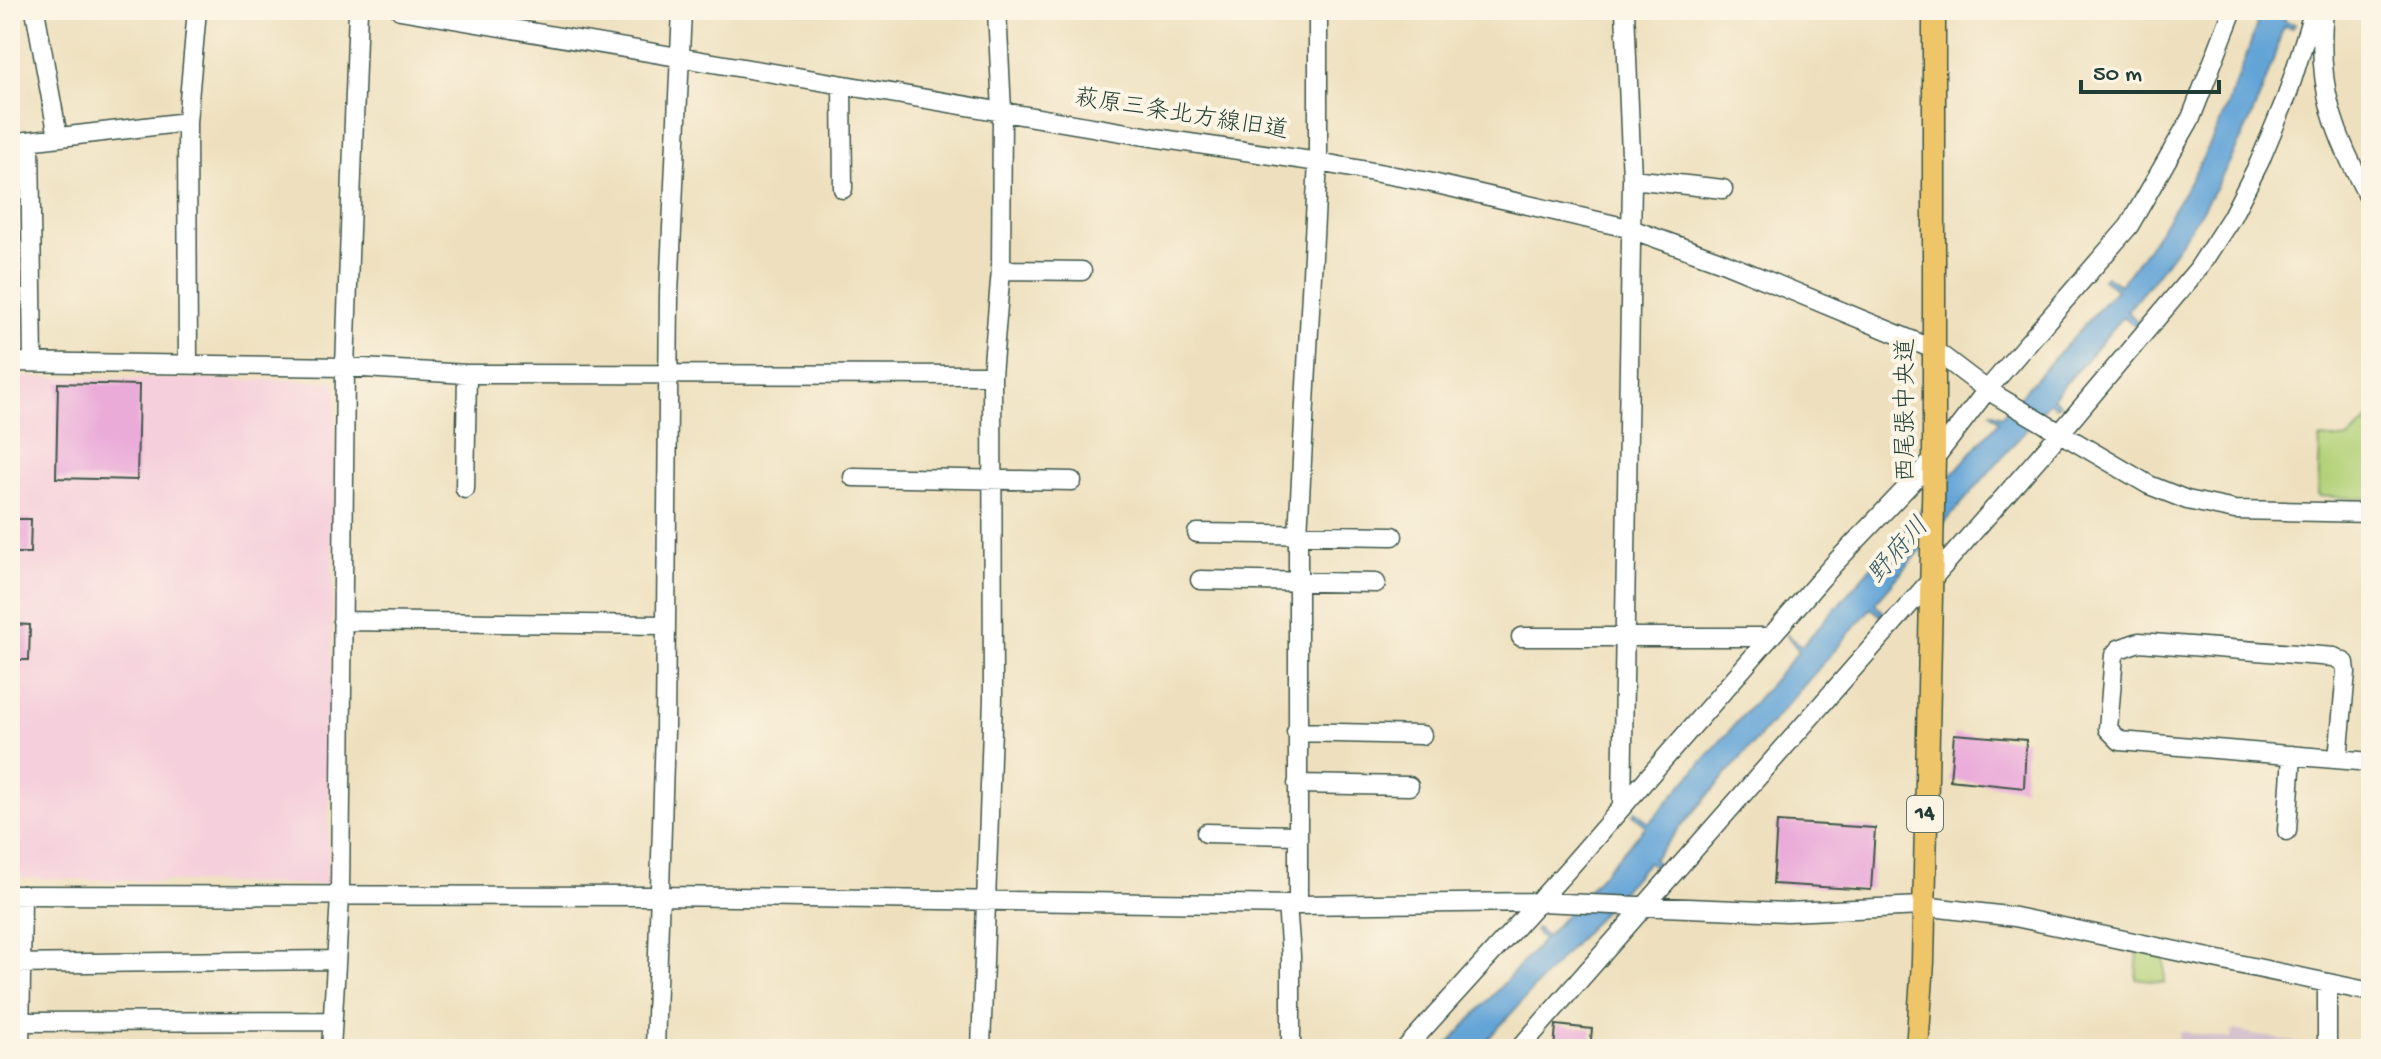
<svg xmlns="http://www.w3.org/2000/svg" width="2381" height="1059" viewBox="0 0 2381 1059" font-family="'Gochi Hand','Klee One',sans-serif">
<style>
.built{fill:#f5cfdc}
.industrial{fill:#d1bdcc}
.green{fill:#b2d178;stroke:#688756;stroke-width:2}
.water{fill:#64a4d7;stroke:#427086;stroke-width:2}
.building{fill:#eaabd9}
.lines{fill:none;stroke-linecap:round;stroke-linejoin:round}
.minor-casing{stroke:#3e5549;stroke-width:21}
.major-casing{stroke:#3e5549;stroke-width:25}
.minor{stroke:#fff;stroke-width:18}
.major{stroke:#eec569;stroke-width:22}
.labels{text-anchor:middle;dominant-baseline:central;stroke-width:8;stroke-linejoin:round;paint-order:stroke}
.shield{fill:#fcf5e5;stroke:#617469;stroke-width:2}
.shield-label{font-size:22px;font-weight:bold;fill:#1f3d34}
.street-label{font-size:24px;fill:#1f3d34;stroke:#fcf5e5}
.water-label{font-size:26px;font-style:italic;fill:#345c65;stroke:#fcf5e5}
</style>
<rect width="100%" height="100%" fill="#fcf5e5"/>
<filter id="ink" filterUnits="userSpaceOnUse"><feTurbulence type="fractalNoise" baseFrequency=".0125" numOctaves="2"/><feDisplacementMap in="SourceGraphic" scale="16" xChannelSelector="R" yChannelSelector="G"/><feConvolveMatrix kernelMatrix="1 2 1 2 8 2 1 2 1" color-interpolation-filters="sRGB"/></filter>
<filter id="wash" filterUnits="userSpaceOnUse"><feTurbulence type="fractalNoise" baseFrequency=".006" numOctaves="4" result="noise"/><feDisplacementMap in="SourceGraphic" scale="32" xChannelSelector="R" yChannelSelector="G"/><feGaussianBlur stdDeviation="1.8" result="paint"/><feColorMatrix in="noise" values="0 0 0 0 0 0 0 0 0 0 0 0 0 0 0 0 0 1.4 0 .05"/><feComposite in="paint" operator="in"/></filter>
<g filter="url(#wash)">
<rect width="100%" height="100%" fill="#eee0be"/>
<path class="built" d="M 10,377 L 336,381 L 328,885 L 10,878 Z"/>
<path class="industrial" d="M 2233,1030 L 2324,1048 L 2324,1049 L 2176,1049 L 2180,1031 L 2231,1039 Z"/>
<path class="green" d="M 2371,417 L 2371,499 L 2318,496 L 2320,438 L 2349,439 Z
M 2138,950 L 2164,958 L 2165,983 L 2136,979 Z"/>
<path class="water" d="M 2261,10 L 2287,10 L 2284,21 L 2295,24 L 2293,28 L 2283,26 C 2255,133 2198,228 2127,311 L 2141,325 L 2138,329 L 2123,317 L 2053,398 L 2060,404 L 2056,407 L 2050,402 L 1875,603 L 1886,615 L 1884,618 L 1871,608 L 1653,859 L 1664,870 L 1661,873 L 1648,862 L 1479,1049 L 1444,1049 L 1543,940 L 1534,930 L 1537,928 L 1546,937 L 1646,826 L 1633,814 L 1636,811 L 1649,823 L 1799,651 L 1786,634 L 1802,646 L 1999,421 L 1990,412 L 2002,416 L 2116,290 L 2103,279 L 2106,276 L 2120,285 C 2188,198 2230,116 2261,10 Z"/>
<g id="blocks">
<path class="building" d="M 58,383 L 139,385 L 137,480 L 56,478 Z
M 10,519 L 31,519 L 30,553 L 10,553 Z
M 10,624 L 30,625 L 29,660 L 10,660 Z
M 1954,734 L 2026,740 L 2024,788 L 1950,780 Z
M 1777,822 L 1875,828 L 1871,890 L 1773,884 Z
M 1556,1025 L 1592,1029 L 1590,1049 L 1554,1049 Z"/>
</g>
</g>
<g filter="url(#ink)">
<use href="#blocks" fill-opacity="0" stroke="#3e5549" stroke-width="2"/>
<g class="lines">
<g class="minor-casing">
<path id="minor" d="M 35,10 L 58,137
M 400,10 L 1157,138 L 1318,162 L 1428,182 L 1628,228 L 1720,261 L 1933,349 L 1987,390 L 2149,485 L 2187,500 L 2235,510 L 2371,513
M 2324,10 C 2316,89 2334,133 2371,202
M 842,85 L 843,189
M 30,141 L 33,362
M 10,143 L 187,122
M 1632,179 L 1723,189
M 1001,270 L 1082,271
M 10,362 L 345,367 L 467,374 L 992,375
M 188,365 L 187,122 L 197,10
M 853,477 L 1072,481
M 465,489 L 467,374
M 1197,533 L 1393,536
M 1200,580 L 1376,583
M 342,621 L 665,625
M 1521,637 L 1770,637
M 1296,732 L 1422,735
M 2338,759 L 2346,672 L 2345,663 L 2334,657 L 2139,642 L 2119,649 L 2114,655 L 2108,729 L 2120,741 C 2204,748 2287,755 2371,762
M 1297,784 L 1409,786
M 1622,807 L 1632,179 L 1625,10
M 2287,831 L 2292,755
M 1206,833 L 1297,835
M 10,895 L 661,896 L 1298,905 L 1539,902 L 1787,912 L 1923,906 L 2015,917 L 2371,992
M 1287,904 L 1291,956 L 1291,1049
M 1298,905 L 1298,535 L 1318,162 L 1318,10
M 10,964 L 336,960
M 2327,983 L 2327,1049
M 10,1022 L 331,1021
M 20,1049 L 22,895
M 331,1049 L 340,897 L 345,367 L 358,10
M 655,1049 L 665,730 L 669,294 L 682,10
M 981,1049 L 993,698 L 992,375 L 1001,270 L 1002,111 L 997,10
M 1405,1049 L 1570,867 L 1833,565 L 1934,459 L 1987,390 L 2129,226 L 2191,118 L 2233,10
M 1519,1049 L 2061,432 L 2198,269 L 2231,218 L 2259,163 L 2287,96 L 2314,10"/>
</g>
<g class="major-casing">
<path id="major" d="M 1917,1049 L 1923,962 L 1934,459 L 1934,10"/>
</g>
<use href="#minor" class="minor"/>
<use href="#major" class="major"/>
</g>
</g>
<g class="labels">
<rect class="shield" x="1907" y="796" width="36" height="36" rx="6"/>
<g class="shield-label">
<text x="1925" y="814">14</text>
</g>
<g class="street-label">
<text transform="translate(1181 116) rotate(9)">萩原三条北方線旧道</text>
<text transform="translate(1907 410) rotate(-90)">西尾張中央道</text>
</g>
<g class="water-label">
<text transform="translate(1900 552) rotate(-49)">野府川</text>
</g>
</g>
<rect width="2381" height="1059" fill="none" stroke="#fcf5e5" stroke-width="40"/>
<path d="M2081 80v12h138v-12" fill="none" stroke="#1f3d34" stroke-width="4"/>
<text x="2093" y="80" font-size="24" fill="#1f3d34" stroke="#fcf5e5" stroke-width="6" paint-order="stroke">50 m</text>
</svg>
